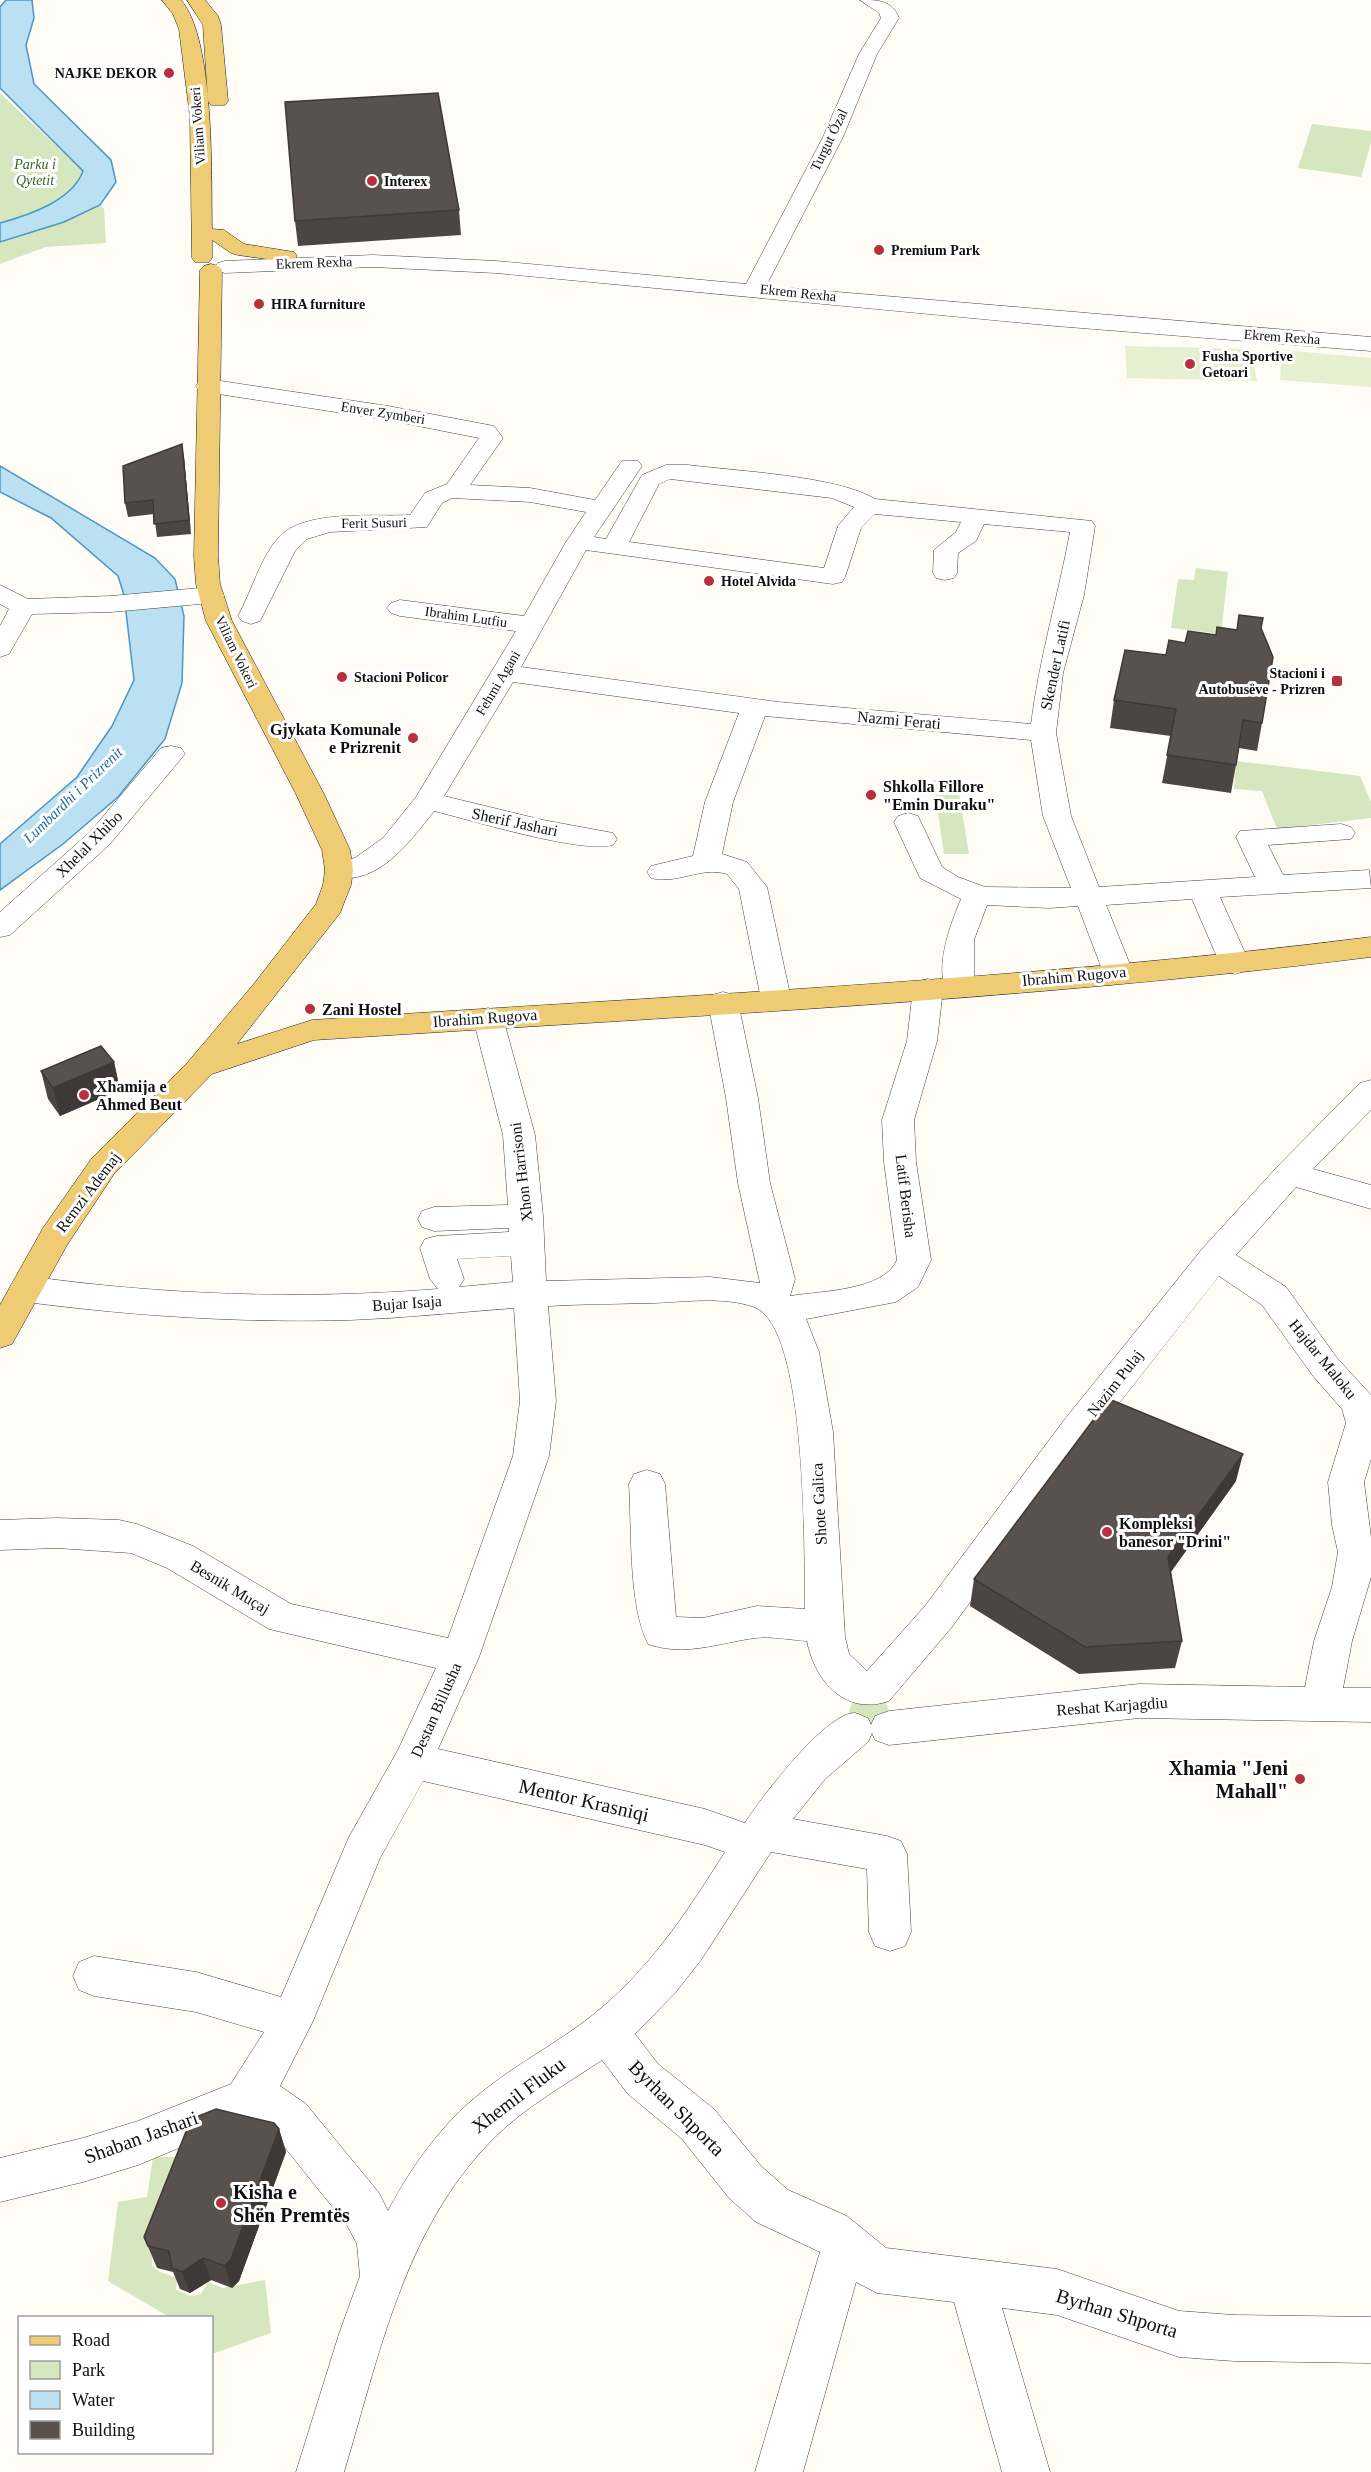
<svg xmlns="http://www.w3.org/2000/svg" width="1371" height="2472" viewBox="0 0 1371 2472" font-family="'Times New Roman',serif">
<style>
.green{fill:#d6e7bf}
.pitch{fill:#e6efd0}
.water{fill:#bbe0f2;stroke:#4798c5;stroke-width:1.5}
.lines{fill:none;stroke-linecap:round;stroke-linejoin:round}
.minor-casing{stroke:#434343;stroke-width:1}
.major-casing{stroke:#212121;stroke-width:1}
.minor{fill:#fff;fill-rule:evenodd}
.major{fill:#efcb73;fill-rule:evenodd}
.wall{fill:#4c4642}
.shaded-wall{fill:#3e3936}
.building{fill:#58514d;stroke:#3e3936;stroke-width:1.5}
.poi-dot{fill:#b8303d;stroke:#fff;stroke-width:2}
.labels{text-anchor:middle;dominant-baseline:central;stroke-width:6;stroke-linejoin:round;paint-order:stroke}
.far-poi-label{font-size:14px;font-weight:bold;fill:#101010;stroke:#fff;text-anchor:start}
.far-street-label{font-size:14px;fill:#101010;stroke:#fff}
.far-park-label{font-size:14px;font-style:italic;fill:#346424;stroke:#fff}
.far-water-label{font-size:15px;font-style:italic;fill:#206b9a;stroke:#fff}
.street-label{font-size:16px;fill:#101010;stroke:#fff}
.poi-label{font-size:16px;font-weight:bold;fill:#101010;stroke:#fff;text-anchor:start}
.near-poi-label{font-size:20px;font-weight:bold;fill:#101010;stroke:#fff;text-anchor:end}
.near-street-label{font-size:20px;fill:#101010;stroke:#fff}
</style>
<rect width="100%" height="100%" fill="#fefcf4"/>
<path class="green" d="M 0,93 L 83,171 C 72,201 29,215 0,223 Z
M 1312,124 L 1371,131 L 1371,143 L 1361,177 L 1298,168 Z
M 100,205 L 104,209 L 106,243 L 46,247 L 0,264 L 0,242 L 64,222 Z
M 1196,568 L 1228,572 L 1221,634 L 1171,628 L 1178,579 L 1194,580 Z
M 1236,761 L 1360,776 L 1371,802 L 1371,818 L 1277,829 L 1262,791 L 1234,789 Z
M 933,780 L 957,780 L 969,854 L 944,854 Z
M 883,1699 C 894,1712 887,1718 878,1729 L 850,1717 L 849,1711 L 853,1701 Z
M 153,2157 L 191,2157 L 152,2258 L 152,2265 L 158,2271 L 177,2278 L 176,2290 L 191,2296 L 201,2294 L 208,2282 L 223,2288 L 265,2280 L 271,2333 L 212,2354 L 212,2318 L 169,2317 L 108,2281 L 118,2202 L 147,2197 Z"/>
<path class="pitch" d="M 1125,346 L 1251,349 L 1257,381 L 1127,378 Z
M 1282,350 L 1371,358 L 1371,387 L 1280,380 Z"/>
<path class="water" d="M 6,0 L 32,0 L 34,18 L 26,45 L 34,84 L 111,160 L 116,182 L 100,205 L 64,222 L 0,242 L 0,223 C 29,215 72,201 83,171 L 0,88 L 0,7 Z
M 0,466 L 155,558 L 175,579 L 184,616 L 182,683 L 165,739 L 118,797 L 63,844 L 0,890 L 0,844 L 77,777 L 112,726 L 134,680 L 124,595 L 118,576 L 51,518 L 0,492 Z"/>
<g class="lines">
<g class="minor-casing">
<path id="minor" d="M 860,0 C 878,0 892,0 899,18 L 877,54 L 843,137 L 766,286 L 1371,337 L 1371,351 L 1056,326 L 496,273 L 373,267 L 225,273 L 218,271 L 214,267 L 218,263 L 225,261 L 373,255 L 496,261 L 746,284 L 823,137 L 859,54 L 881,18 L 879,13 Z
M 207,379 L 388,406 L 494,426 L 503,438 L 470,485 L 530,488 L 595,500 L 622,461 L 638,461 L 642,466 L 594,537 L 606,539 L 642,475 L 666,465 L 688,465 C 735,471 838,476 875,499 L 1092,521 L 1095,526 L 1084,595 L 1063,673 L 1056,733 L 1071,816 L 1099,887 L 1255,877 L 1236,837 L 1240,831 L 1341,824 L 1351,827 L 1355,833 L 1351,839 L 1268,845 L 1283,875 L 1369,870 L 1371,888 L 1220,897 L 1250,964 L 1245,971 L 1235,974 L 1225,971 L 1220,964 L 1192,899 L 1106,905 L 1133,972 L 1129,979 L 1118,982 L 1107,979 L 1103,972 L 1078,906 L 1049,908 L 987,905 L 974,940 L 974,987 L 970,994 L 959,997 L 948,994 C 933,969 951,923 961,899 L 920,878 L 894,822 L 898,816 L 908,813 L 918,816 L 942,867 L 958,877 L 985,887 L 1071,888 L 1043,816 L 1031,740 L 765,716 L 733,802 L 722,854 L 747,862 L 767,887 L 791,999 L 787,1006 L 776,1009 L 765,1006 L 761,999 L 739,889 L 727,874 C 701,866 676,885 651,878 L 647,872 L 651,866 L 693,856 L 705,802 L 739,713 L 513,682 L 444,796 L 543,820 L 613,833 L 617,839 L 613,845 C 581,854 471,820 434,811 C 409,843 376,889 329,876 L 325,870 L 329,864 L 355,858 L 383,838 L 416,797 L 516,631 L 400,616 L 391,613 L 387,608 L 391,603 L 400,600 L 524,616 L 566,542 L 586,512 L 530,502 L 452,498 L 442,503 L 427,527 L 330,532 L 307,539 L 295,551 L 260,621 L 251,624 L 242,621 L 238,616 C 252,591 260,558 279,537 C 305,509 375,517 410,515 L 425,493 L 447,484 L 479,438 L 388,420 L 199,391 L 196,386 L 199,381 ZM 670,479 L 832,498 L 854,507 L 838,526 L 824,568 L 629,542 L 659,484 ZM 875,514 L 961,522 L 956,532 L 934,550 L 933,573 L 936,578 L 945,580 L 954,578 L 957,573 L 958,553 L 976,541 L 984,524 L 1070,532 C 1058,597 1039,659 1031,724 L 778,702 L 521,667 L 586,550 L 833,584 L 842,582 L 845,577 L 861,528 Z
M 0,585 L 28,599 L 111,596 L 211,587 L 220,590 L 224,595 L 220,600 L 211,603 L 111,612 L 32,614 L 9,654 L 0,657 L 0,626 L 9,609 L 0,604 Z
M 171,746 L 181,748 L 185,754 L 110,844 L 10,935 L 0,937 L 0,912 L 90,832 L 161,748 Z
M 928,979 L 939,982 L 943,989 L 937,1041 L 914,1120 L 916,1162 L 931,1260 L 918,1287 L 896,1302 L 806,1319 L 819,1352 L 833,1432 L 845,1637 L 849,1654 L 867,1671 L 925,1606 L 1065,1419 L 1203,1248 L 1278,1166 L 1360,1083 L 1371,1080 L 1371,1110 L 1313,1169 L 1371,1185 L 1371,1209 L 1296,1187 L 1236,1255 L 1286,1287 L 1337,1358 L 1371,1395 L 1371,1459 L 1364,1482 L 1371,1537 L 1371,1577 L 1352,1641 L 1343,1688 L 1371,1688 L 1371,1722 L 1139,1718 L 889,1745 L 875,1740 L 872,1733 L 868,1742 L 825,1779 L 793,1819 L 887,1836 L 901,1841 L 907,1854 L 911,1932 L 905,1946 L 890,1951 L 875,1946 L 869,1932 L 867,1869 L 771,1852 L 701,1960 L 675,1993 L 635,2034 L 658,2064 L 714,2109 L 761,2166 L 788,2190 L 847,2216 L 886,2248 L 1057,2269 L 1179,2311 L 1234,2315 L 1371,2317 L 1371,2363 L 1234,2361 L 1179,2357 L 1057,2315 L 1002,2308 L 1050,2472 L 1002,2472 L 954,2302 L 877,2293 L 856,2282 L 803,2472 L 755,2472 L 820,2252 L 756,2222 L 729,2198 L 682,2139 L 628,2094 L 602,2060 C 565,2085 523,2108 492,2140 C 404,2229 379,2356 344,2472 L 296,2472 L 339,2334 L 360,2276 L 357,2244 L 347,2225 L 274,2134 L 256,2121 L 246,2120 L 138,2165 L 83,2182 L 0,2202 L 0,2158 L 83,2138 L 138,2121 L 231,2084 L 264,2032 L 196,2012 L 94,1996 L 79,1990 L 73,1976 L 79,1962 L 94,1956 L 196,1972 L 281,1997 L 349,1837 L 398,1750 L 436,1668 L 269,1629 L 167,1568 L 131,1553 L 57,1548 L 0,1550 L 0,1520 L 57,1518 L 119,1520 L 137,1524 L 193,1546 L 291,1604 L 448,1638 L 513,1456 L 520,1401 L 514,1308 C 460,1312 405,1318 350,1320 C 241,1323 134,1316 26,1302 L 14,1298 L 9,1289 L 14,1280 L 26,1276 C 163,1295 300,1300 438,1289 L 430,1279 L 420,1248 L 425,1239 L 437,1236 L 509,1232 L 509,1228 L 434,1231 L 422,1227 L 418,1219 L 422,1211 L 434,1207 L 508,1205 L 503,1135 L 473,1018 L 477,1011 L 488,1008 L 499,1011 L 503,1018 L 535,1135 L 543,1216 L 546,1281 L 710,1277 L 760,1283 L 738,1183 L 726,1098 L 708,1002 L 712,995 L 723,992 L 734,995 L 738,1002 L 758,1098 L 770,1183 L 795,1279 L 790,1296 C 821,1291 884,1291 897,1260 L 884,1162 L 882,1120 L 907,1041 L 913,989 L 917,982 ZM 511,1256 L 513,1282 L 459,1287 L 464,1279 L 457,1259 ZM 1219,1276 L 1262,1305 L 1313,1376 L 1342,1409 L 1346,1423 L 1328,1482 L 1332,1525 L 1338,1552 L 1332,1587 L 1314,1641 L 1305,1687 L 1139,1684 L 889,1711 L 875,1716 L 871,1725 L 868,1718 C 864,1717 859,1714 855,1713 C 826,1712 760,1799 745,1823 L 705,1809 L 438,1749 L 479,1657 L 549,1456 L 556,1401 L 548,1306 C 583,1304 618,1304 653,1303 C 684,1302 724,1296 754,1307 C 808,1326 804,1555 805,1609 L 757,1606 L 703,1618 L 676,1617 L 665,1484 L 660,1474 L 647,1470 L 634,1474 L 629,1484 C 632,1530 628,1604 648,1644 C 685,1657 718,1643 755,1638 C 771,1636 791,1640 807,1641 C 815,1682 846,1716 889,1701 L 951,1628 L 1091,1439 ZM 423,1781 L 705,1845 L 725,1852 C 691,1906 656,1960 607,2003 C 572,2035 529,2056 491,2085 C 446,2118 414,2162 388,2211 L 379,2193 L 306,2104 L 280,2086 L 313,2021 L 380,1858 Z"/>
</g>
<g class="major-casing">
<path id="major" d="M 162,0 L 181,0 C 215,40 211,174 212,229 L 224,230 L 244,244 L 294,252 L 297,256 L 294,260 L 287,262 L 238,255 L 231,253 L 212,240 L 212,258 L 209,262 L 195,262 L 192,258 L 190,117 L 179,29 L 173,14 Z
M 187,0 L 205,0 L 218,16 L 221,25 L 228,101 L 225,105 L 211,105 L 208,101 L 203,25 Z
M 211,264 L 218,266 L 222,270 L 218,556 L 220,584 L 232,621 L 324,794 L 350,850 L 353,870 L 351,885 L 340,913 L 237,1044 L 312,1020 C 665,996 1020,981 1371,937 L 1371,957 C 1021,1001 667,1017 314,1040 L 212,1074 L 114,1174 L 67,1245 L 12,1344 L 0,1348 L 0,1305 L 43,1228 L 92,1158 L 188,1062 L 253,985 L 316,904 L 323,885 L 325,870 L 322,850 L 296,794 L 206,621 L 196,584 L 194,556 L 200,270 L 204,266 Z"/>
</g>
<use href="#minor" class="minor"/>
<use href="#major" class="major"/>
</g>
<path class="wall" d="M 459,210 L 461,235 L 298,246 L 295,221 Z
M 184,457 L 191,534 L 157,537 L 154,514 L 128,517 L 125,503 Z
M 1261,628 L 1262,723 L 1257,751 L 1239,748 L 1231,793 L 1162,783 L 1171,736 L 1110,728 L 1114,700 L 1166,655 L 1185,643 L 1236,630 Z
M 114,1062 L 120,1090 L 60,1116 L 48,1099 L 41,1071 Z
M 1236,1481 L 1171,1572 L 1182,1641 L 1175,1668 L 1079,1674 L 970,1606 L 974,1579 Z
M 279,2129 L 286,2152 L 239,2281 L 232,2288 L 211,2280 L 190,2293 L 180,2289 L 173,2272 L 157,2268 L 144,2237 Z"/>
<path class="shaded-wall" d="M 182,444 L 184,457 L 191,534 L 189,520 Z
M 114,1062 L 120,1090 L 60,1116 L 53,1088 Z
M 1243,1454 L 1236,1481 L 1162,1584 L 1168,1557 Z
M 279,2129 L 286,2152 L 239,2281 L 232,2288 L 225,2266 Z
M 203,2258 L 211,2280 L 190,2293 L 182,2272 Z"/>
<path class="building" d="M 438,93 L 459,210 L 295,221 L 285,102 Z
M 182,444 L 189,520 L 154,524 L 153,500 L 125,503 L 123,466 Z
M 1239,615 L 1263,618 L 1261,628 L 1273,657 L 1262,723 L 1243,720 L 1236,765 L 1167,755 L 1176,709 L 1114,700 L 1125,650 L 1166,655 L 1169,640 L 1185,643 L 1188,631 L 1216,635 L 1217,627 L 1237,630 Z
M 101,1046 L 114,1062 L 53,1088 L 41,1071 Z
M 1109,1399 L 1243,1454 L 1168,1557 L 1182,1641 L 1085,1647 L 974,1579 Z
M 216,2109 L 274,2123 L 279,2129 L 231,2259 L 225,2266 L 203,2258 L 182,2272 L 172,2268 L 169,2251 L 148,2246 L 144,2237 L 191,2119 Z"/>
<g class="poi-dot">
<circle cx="169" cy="73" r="6"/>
<circle cx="372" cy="181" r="6"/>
<circle cx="879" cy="250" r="6"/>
<circle cx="259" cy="304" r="6"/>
<circle cx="1190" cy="364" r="6"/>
<circle cx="709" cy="581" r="6"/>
<circle cx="342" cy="677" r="6"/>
<rect x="1331" y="675" width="12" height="12" rx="3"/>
<circle cx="413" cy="738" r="6"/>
<circle cx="871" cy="795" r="6"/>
<circle cx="310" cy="1009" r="6"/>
<circle cx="84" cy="1095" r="6"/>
<circle cx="1107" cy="1532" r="6"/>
<circle cx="1300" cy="1779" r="6"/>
<circle cx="221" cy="2203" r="6"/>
</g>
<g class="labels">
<g class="far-poi-label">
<text x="157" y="73" text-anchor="end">NAJKE DEKOR</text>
<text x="384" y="181">Interex</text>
<text x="891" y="250">Premium Park</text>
<text x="271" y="304">HIRA furniture</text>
<text x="1202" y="356">Fusha Sportive<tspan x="1202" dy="16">Getoari</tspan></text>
<text x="721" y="581">Hotel Alvida</text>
<text x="1325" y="673" text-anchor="end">Stacioni i<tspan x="1325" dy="16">Autobusëve - Prizren</tspan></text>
<text x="354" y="677">Stacioni Policor</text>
</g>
<g class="far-street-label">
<text transform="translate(198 126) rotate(-94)">Viliam Vokeri</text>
<text transform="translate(829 140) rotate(-64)">Turgut Özal</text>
<text transform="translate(314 263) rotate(-2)">Ekrem Rexha</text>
<text transform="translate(798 293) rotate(6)">Ekrem Rexha</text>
<text transform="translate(1282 337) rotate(4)">Ekrem Rexha</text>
<text transform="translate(383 413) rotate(9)">Enver Zymberi</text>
<text transform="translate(374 523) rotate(-1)">Ferit Susuri</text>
<text transform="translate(466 617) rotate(8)">Ibrahim Lutfiu</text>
<text transform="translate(236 652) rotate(64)">Viliam Vokeri</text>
<text transform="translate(498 683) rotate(-59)">Fehmi Agani</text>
</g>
<g class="far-park-label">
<text x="35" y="164">Parku i<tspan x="35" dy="16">Qytetit</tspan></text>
</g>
<g class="far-water-label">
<text transform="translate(73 795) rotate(-44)">Lumbardhi i Prizrenit</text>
</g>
<g class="street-label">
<text transform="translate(1055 665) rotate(-78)">Skender Latifi</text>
<text transform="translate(899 720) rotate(5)">Nazmi Ferati</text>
<text transform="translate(515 822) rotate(12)">Sherif Jashari</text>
<text transform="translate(89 844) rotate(-45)">Xhelal Xhibo</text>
<text transform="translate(1074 976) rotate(-5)">Ibrahim Rugova</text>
<text transform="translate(485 1018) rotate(-4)">Ibrahim Rugova</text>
<text transform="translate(521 1172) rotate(-97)">Xhon Harrisoni</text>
<text transform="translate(88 1192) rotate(-53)">Remzi Ademaj</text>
<text transform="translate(906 1196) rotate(83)">Latif Berisha</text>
<text transform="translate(407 1303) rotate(-4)">Bujar Isaja</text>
<text transform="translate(1323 1359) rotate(51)">Hajdar Maloku</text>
<text transform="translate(1115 1383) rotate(-52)">Nazim Pulaj</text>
<text transform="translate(819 1504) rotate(-93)">Shote Galica</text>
<text transform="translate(230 1587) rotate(31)">Besnik Muçaj</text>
<text transform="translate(1112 1706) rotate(-4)">Reshat Karjagdiu</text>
<text transform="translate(436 1710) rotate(-66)">Destan Billusha</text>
</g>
<g class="poi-label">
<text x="401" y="729" text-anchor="end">Gjykata Komunale<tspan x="401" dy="18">e Prizrenit</tspan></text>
<text x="883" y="786">Shkolla Fillore<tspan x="883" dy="18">"Emin Duraku"</tspan></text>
<text x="322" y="1009">Zani Hostel</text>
<text x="96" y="1086">Xhamija e<tspan x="96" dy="18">Ahmed Beut</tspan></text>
<text x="1119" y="1523">Kompleksi<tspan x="1119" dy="18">banesor "Drini"</tspan></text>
</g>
<g class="near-poi-label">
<text x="1288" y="1768">Xhamia "Jeni<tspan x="1288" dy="23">Mahall"</tspan></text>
<text x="233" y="2192" text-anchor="start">Kisha e<tspan x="233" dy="23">Shën Premtës</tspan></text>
</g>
<g class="near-street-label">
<text transform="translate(584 1800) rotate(13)">Mentor Krasniqi</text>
<text transform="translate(518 2095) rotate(-37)">Xhemil Fluku</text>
<text transform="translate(677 2108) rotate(45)">Byrhan Shporta</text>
<text transform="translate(141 2137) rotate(-20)">Shaban Jashari</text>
<text transform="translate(1117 2313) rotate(17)">Byrhan Shporta</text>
</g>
</g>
<rect x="18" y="2316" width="195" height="138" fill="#ffffff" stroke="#9f9f9f" stroke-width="1.5"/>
<rect x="30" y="2336" width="30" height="9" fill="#efcb73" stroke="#9f9f9f" stroke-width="1.5"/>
<text x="72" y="2346" font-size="18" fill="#101010">Road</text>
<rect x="30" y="2361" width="30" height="18" fill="#d6e7bf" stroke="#9f9f9f" stroke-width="1.5"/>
<text x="72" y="2376" font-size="18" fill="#101010">Park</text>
<rect x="30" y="2391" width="30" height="18" fill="#bbe0f2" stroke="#9f9f9f" stroke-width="1.5"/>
<text x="72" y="2406" font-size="18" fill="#101010">Water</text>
<rect x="30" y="2421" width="30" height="18" fill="#58514d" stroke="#9f9f9f" stroke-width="1.5"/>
<text x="72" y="2436" font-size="18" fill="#101010">Building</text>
</svg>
